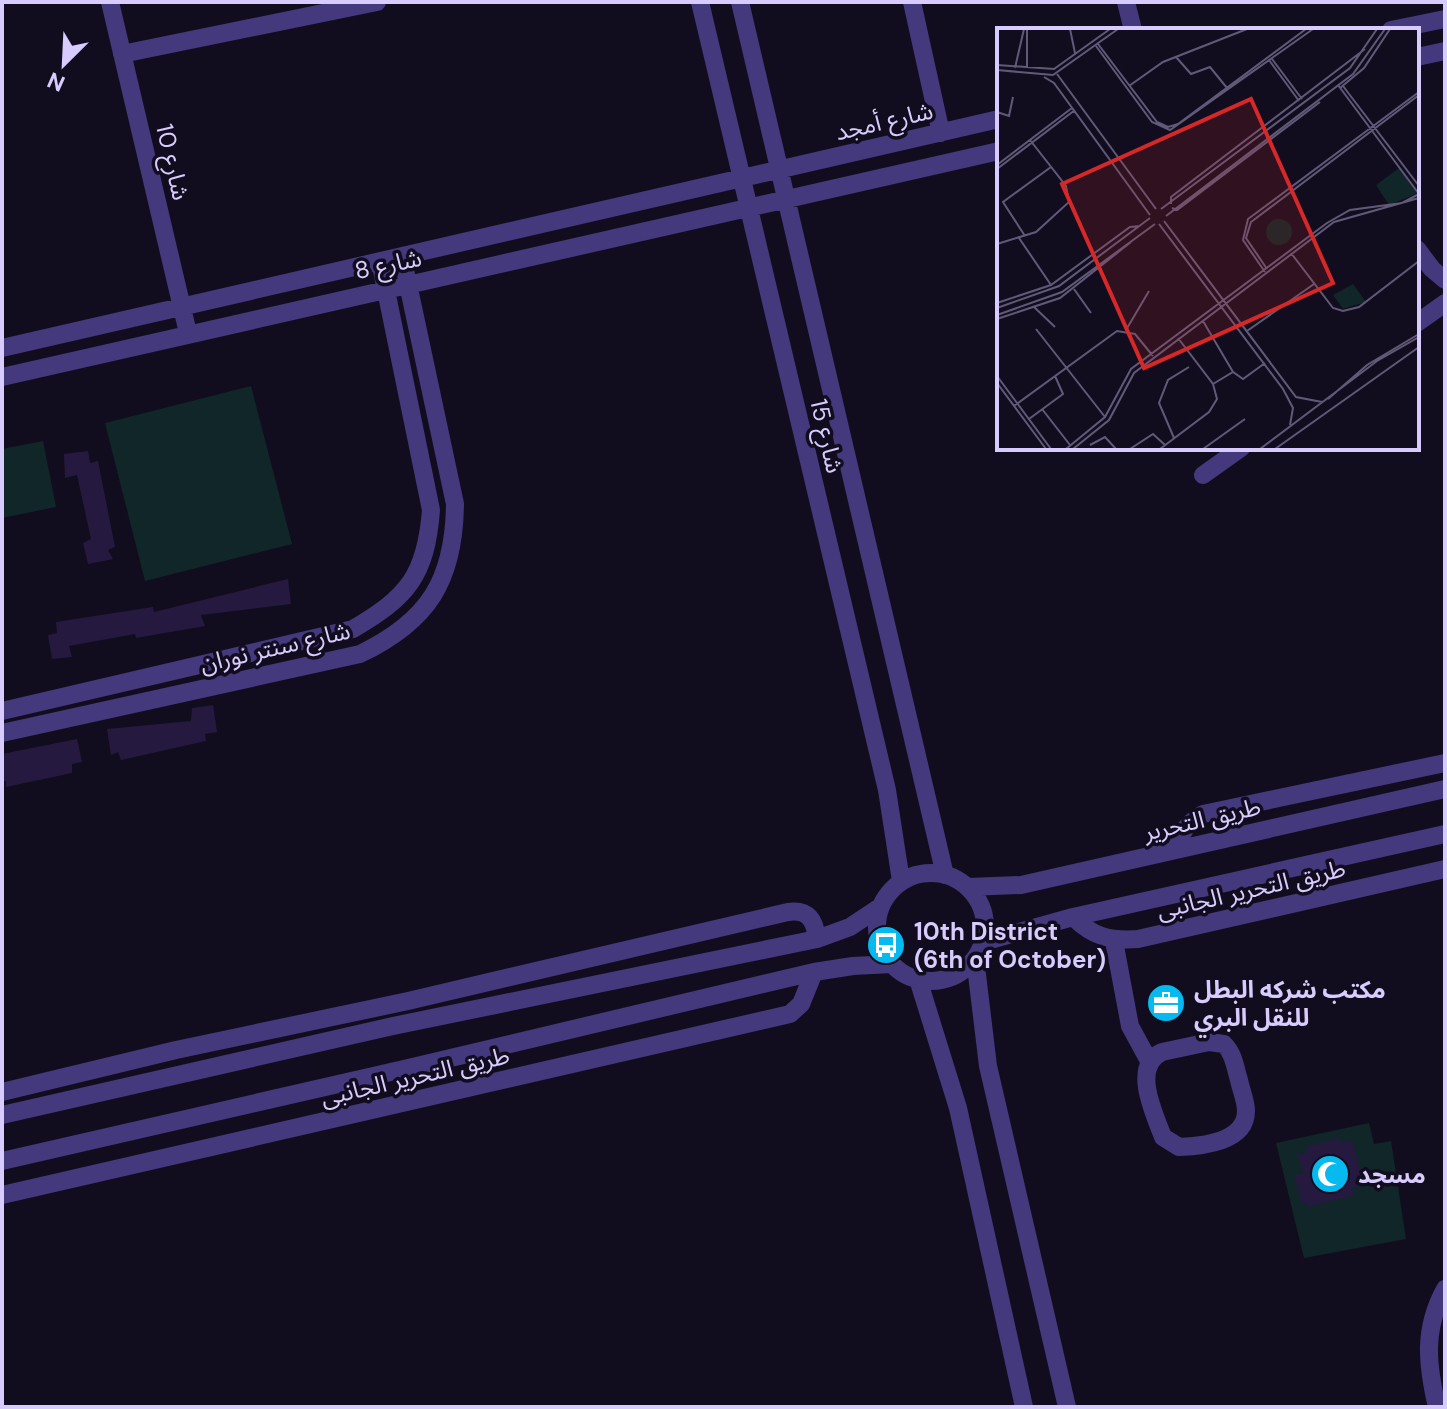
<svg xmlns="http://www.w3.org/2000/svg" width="1447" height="1409" viewBox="0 0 1447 1409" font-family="'DM Sans','Noto Sans Arabic',sans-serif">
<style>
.green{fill:#102628}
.building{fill:#26193f}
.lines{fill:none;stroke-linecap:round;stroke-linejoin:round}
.minor{stroke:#44397c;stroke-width:18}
.labels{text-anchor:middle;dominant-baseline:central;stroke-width:7;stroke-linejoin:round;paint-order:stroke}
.street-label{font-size:24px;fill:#d8ccfe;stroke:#120d1e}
.poi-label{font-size:24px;font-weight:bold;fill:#d8ccfe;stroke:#120d1e;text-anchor:start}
.inset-road{fill:none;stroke:#615978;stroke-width:2}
.view{fill:#d62828;fill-opacity:0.15;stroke:#d62828;stroke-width:4}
.inset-edge{fill:none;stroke:#d8ccfe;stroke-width:4}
</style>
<rect width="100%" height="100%" fill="#120d1e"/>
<path class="green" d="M 251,386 L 292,544 L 145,581 L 105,423 Z
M 43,441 L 56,507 L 2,518 L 2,449 Z
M 1369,1123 L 1374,1144 L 1391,1141 L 1406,1239 L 1304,1258 L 1276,1143 Z"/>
<path class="building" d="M 88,451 L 90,463 L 98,461 L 115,547 L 108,550 L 113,559 L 88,564 L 83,543 L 91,539 L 77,475 L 65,478 L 64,454 Z
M 288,579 L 291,604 L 201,615 L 205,626 L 136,638 L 135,634 L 69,646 L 72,657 L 52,659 L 48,635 L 57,633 L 56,622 L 153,607 L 154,612 Z
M 213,705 L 217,732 L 205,734 L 206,741 L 121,760 L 118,752 L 111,755 L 107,729 L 191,721 L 192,708 Z
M 77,739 L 82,762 L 72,764 L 72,773 L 6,787 L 6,781 L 2,781 L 2,754 Z
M 1340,1138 L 1341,1143 L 1352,1140 L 1364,1185 L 1352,1188 L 1354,1195 L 1308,1207 L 1307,1203 L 1302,1204 L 1294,1175 L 1303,1173 L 1298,1154 L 1308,1152 L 1306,1147 Z"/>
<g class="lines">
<path class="minor" d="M 110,2 L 188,333
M 700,2 L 887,790 L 901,881
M 740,2 L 945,875
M 912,2 L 941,133
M 1126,2 L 1133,30
M 1391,30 L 1445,19
M 122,54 L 377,2
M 1417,57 L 1445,51
M 1417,249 L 1432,269 L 1445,280
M 1417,323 L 1445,303
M 2,348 L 999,119
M 2,377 L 999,151
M 1203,475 L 1241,448
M 2,711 L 353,629 C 408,597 426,575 431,510 L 380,261
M 2,733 L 360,654 C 429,621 454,580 455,504 L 402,256
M 1176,850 C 1181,832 1187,823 1203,814 L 1445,763
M877 927a54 54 0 1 1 108 0a54 54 0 1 1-108 0Z
M 968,887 L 1021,885 L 1445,789
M 1073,917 C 1093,937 1110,941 1138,939 L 1445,869
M 1114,941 L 1130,1026 L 1149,1061
M 983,942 L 1073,917 L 1445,834
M 975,958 L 988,1066 L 1067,1407
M 918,979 L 958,1108 L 1024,1407
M 1209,1042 L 1224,1044 C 1234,1054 1235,1067 1239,1080 C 1241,1090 1246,1101 1246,1111 C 1246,1142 1203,1146 1179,1147 L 1163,1137 C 1154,1113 1131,1066 1162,1052 Z
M 2,1092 L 176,1050 L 408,1001 L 788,912 C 809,909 815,921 817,939
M 2,1115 L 393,1026 L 817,939 L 850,927 L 880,907
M 2,1161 L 404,1069 L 814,972 L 853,966 L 892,964
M 2,1195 L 790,1014 L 801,1004 L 814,972
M 1437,1407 C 1427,1364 1423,1329 1445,1289"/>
</g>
<defs>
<g id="bus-disc" transform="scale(2)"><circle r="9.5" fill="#06b9ef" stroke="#120d1e"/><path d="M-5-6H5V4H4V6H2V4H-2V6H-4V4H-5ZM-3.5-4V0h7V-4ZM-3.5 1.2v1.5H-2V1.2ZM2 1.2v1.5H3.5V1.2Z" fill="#fff"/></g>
<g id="office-disc" transform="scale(2)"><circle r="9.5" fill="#06b9ef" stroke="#120d1e"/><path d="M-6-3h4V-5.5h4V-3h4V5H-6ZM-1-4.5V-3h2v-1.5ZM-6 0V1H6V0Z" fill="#fff"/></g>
<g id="mosque-disc" transform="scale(2)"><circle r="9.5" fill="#06b9ef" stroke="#120d1e"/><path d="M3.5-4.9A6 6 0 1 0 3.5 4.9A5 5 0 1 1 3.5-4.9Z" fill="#fff"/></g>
</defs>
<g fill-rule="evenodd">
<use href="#bus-disc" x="886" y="945"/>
<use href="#office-disc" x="1166" y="1003"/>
<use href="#mosque-disc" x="1330" y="1174"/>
</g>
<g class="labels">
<g class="street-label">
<text transform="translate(884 121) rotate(-13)">شارع أمجد</text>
<text transform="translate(173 162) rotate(77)">شارع 10</text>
<text transform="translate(388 264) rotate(-12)">شارع 8</text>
<text transform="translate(827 436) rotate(77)">شارع 15</text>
<text transform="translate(275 647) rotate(-13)">شارع سنتر نوران</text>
<text transform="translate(1202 819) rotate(-13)">طريق التحرير</text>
<text transform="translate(1251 889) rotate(-13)">طريق التحرير الجانبى</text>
<text transform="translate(415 1076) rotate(-13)">طريق التحرير الجانبى</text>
</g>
<g class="poi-label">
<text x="914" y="931">10th District<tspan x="914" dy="28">(6th of October)</tspan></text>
<text x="1194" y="989">مكتب شركه البطل<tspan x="1194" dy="28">للنقل البري</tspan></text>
<text x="1358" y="1174">مسجد</text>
</g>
</g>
<g transform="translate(997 28)">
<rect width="422" height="422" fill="#120d1e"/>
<path d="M 402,140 L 421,165 L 392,177 L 379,157 ZM269 204a13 13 0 1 1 26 0a13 13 0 1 1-26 0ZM 356,256 L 369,274 L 346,281 L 336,267 Z" fill="#102628"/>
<path class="inset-road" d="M 73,1 L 78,25M 101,16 L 160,94 L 171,99 L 181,96 L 309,1M 99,18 L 155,94 L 173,102 L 316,1M 179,29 L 194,46 L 213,39 L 230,60M 275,31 L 305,71M 272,32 L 302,73M 0,37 L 57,41 L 113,1M 30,39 L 30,1M 18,40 L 27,1M 0,42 L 56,47 L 121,1M 60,46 L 159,181M 47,49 L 57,55 L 153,187M 341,57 L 422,166M 132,58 L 166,34 L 250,1M 346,58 L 422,158M 343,60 L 367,40 L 393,1M 0,84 L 12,88 L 16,69M 0,137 L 75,80M 0,141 L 78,82M 174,176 L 174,169 L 368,21M 175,180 L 180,182 L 323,74M 164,181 L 353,40 L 380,1M 169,188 L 356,46 L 388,1M 167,193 L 299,369 L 325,374M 162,196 L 286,361 L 296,380 L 293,397M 28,208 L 6,174 L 54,139M 22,210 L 54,257M 0,216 L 39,204 L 72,174 L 69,158 L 33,112M 294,225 L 336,280 L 346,283 L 362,279 L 422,233M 270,241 L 249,210 L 254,194 L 422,67M 268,244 L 246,212 L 251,191 L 422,64M 77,261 L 94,285M 0,275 L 54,257 L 133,199 L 143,198M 37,279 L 58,299M 0,280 L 62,258 L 153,190M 0,287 L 65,264 L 158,196M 0,291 L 63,270 L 134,214M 206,293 L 236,344M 39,301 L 108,389M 129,302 L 152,263M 250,303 L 317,256M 0,348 L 54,421M 0,355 L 49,421M 216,356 L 236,344 L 246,351 L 268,335M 331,371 L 370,337 L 422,306M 17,378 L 120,303 L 138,306 L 156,328M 45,381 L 73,417M 32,391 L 66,366 L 58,348M 177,410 L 162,375 L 171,352 L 192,339M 93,417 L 108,409 L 119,421M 69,421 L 108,389 L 134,341 L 330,195 L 353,182 L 405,175 L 422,166M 76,421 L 112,392 L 137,345 L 337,194 L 422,170M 133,421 L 156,406 L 168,417M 163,421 L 212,384 L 220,371 L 216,356 L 181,310M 206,421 L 248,391M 263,421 L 380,333 L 422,309M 278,421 L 422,319"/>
<path class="view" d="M 254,71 L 336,255 L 147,340 L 65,156 Z"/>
<rect width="422" height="422" class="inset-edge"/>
</g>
<rect width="1447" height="1409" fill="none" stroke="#d8ccfe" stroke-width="8"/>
<g transform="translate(64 64) rotate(204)" stroke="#120d1e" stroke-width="6" paint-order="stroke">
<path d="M0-6L14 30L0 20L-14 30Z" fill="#d8ccfe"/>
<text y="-12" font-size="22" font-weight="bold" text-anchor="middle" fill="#d8ccfe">N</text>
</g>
</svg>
